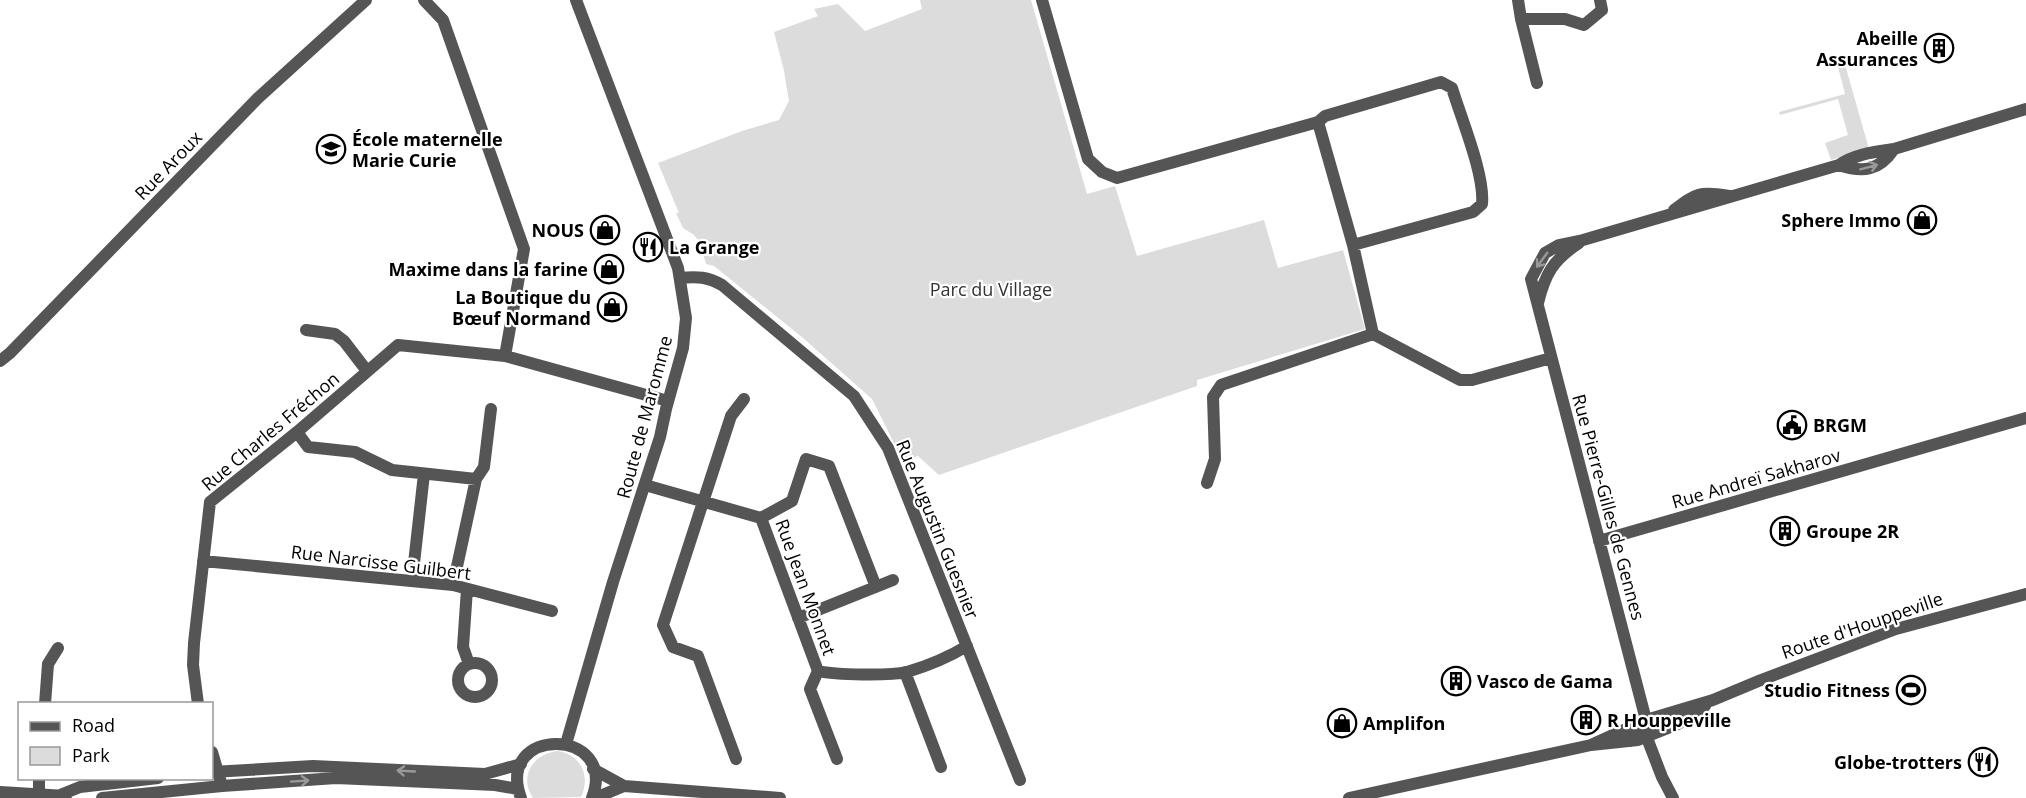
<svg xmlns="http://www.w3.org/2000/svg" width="2026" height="798" viewBox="0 0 2026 798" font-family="'Open Sans',sans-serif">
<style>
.green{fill:#dcdcdc}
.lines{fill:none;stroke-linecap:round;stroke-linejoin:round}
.minor{stroke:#555;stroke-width:12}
.tertiary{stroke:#555;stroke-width:12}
.oneway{stroke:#999}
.labels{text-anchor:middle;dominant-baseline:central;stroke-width:4.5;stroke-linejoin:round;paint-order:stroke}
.poi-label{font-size:18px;font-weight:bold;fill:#000;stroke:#fff;text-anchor:end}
.street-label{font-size:18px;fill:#000;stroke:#fff}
.park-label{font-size:18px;fill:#333;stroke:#fff}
</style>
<rect width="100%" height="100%" fill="#fff"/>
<path class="green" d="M 920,0 L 1031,0 L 1087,194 L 1115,186 L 1137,256 L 1264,220 L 1278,268 L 1343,250 L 1365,329 L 1197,380 L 1197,386 L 939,475 L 918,456 L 903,461 L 872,399 L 803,338 L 714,266 L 706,264 L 699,241 L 694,235 L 683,228 L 676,213 L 679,213 L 658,163 L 742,131 L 779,120 L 789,101 L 784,71 L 774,32 L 818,16 L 814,9 L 838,4 L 865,31 L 922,9 Z
M 1844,61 L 1869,149 L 1831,160 L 1825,143 L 1848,135 L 1838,99 L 1780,115 L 1779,112 L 1845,94 L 1837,63 Z
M 558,751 C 581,755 591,776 581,797 L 533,798 C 518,776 534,753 558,751 Z"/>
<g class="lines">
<path class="minor" d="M 424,0 L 443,20 L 524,249 L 505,356
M 1042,0 L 1088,159 L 1102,172 L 1117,178 L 1318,122 L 1353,245 L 1373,334 L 1460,380 L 1472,380 L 1551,358
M 1518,0 L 1521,19 L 1565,19 L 1584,25 L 1602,10 L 1600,0
M 1521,19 L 1537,83
M 1318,122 L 1325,116 L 1441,82 L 1452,88 C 1461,118 1485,175 1482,204 L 1473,212 L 1353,245
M 1839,165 C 1863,173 1879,171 1894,149
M 1674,210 C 1696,193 1700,191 1729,196
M 680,278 C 697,276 708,277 722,285 L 854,396 L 888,448 L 1020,780
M 1538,303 C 1545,274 1553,260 1579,243
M 306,330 L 335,334 L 344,341 L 367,371
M 0,361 L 10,353 L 258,98 L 366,0
M 297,432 L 308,447 L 355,452 L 392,470 L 476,479 L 484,467 L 491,409
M 1207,483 L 1215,459 L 1213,397 L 1221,385 L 1373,334
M 645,485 L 761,518 L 818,671 C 836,675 889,676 907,672 C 927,666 949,657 967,646
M 761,518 L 792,501 L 806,459 L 829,466 L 876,587
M 1599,541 L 2026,418
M 203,561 L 453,585 L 552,611
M 412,581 L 424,474
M 453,585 L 476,479
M 467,589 L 463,647 L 469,664
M 798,618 L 893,580
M458 680a17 17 0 1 1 34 0a17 17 0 1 1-34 0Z
M 818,671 L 810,689 L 837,759
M 905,672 L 941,767
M 45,704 L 48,664 L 58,648
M 198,704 L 193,665 L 194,643 L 210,502 L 297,432 L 398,345 L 505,356 L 668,401
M 1647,738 L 1662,777 L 1673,798
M 1629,741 L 1646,728 L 1646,720 L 1531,279 L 1545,253 L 1559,245 L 1583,240 L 1839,165 C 1855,154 1874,152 1894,149 L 2026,109
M 212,752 L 222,786
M 736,759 L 698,656 L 673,647 L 663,625 L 731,416 L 744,399
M 39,795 L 39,778"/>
<path class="tertiary" d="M 566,744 L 613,582 L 660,437 L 666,409 L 683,348 L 686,318 L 678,268 L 576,0
M 1591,745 L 1646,720 L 1713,700 L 1761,680 L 1896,629 L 2026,594
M 593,769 L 624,786 L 780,798
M 212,772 L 313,766 L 485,774 L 521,764
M 0,792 L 66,796
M 60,795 L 80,787 L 158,778
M 102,798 L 222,786 L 336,778 L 495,785 L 518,789
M 521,798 C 494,725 619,727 592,798
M 595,798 L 624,786
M 1349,798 L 1591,745 L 1638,740 L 1678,724 L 1705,706"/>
</g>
<defs><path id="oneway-shaft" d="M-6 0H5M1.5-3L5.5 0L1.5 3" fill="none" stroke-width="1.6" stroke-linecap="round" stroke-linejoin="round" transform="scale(1.5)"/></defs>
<g class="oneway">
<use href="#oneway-shaft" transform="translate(1869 167) rotate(-15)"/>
<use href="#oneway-shaft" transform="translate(1542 260) rotate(126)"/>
<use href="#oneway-shaft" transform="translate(406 771) rotate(-177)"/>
<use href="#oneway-shaft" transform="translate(300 781) rotate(-4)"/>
</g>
<defs>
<g id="building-ring" transform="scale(1.5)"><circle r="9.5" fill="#fff" stroke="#000" stroke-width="1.5"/><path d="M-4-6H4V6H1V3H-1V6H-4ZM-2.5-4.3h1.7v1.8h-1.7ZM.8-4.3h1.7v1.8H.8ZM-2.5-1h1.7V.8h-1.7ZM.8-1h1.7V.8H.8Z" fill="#000"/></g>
<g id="school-ring" transform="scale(1.5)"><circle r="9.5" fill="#fff" stroke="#000" stroke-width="1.5"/><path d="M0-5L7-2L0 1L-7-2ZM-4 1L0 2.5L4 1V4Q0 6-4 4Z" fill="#000"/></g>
<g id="shop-ring" transform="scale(1.5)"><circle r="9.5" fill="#fff" stroke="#000" stroke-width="1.5"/><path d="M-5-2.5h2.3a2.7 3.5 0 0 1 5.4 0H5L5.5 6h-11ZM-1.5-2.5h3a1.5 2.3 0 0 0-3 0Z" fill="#000"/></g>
<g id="restaurant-ring" transform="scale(1.5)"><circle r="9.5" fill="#fff" stroke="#000" stroke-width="1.5"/><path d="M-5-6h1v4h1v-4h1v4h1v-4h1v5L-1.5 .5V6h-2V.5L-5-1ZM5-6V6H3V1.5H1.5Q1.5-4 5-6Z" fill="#000"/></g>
<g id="civic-ring" transform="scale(1.5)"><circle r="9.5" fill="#fff" stroke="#000" stroke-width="1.5"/><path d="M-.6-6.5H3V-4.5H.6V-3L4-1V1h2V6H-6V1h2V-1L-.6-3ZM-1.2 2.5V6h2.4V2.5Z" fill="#000"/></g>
<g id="stadium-ring" transform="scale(1.5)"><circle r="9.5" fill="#fff" stroke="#000" stroke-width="1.5"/><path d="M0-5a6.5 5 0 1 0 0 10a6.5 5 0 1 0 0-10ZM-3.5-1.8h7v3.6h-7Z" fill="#000"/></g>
</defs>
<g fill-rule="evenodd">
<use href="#building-ring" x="1939" y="48"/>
<use href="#school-ring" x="331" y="149"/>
<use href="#shop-ring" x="1922" y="220"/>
<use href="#shop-ring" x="605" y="230"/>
<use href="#restaurant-ring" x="648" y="247"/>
<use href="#shop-ring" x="609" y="269"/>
<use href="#shop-ring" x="612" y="307"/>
<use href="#civic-ring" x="1792" y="425"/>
<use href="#building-ring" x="1785" y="531"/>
<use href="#building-ring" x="1456" y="681"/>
<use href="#stadium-ring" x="1911" y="690"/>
<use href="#building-ring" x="1586" y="720"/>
<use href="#shop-ring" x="1342" y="723"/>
<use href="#restaurant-ring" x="1983" y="762"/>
</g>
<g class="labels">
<g class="poi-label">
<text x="1918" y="38">Abeille<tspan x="1918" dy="21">Assurances</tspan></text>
<text x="352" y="139" text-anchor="start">École maternelle<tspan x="352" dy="21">Marie Curie</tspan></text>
<text x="1901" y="220">Sphere Immo</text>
<text x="584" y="230">NOUS</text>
<text x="669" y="247" text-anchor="start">La Grange</text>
<text x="588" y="269">Maxime dans la farine</text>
<text x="591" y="297">La Boutique du<tspan x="591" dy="21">Bœuf Normand</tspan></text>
<text x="1813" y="425" text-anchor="start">BRGM</text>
<text x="1806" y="531" text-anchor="start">Groupe 2R</text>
<text x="1477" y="681" text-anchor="start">Vasco de Gama</text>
<text x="1890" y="690">Studio Fitness</text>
<text x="1607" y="720" text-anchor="start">R Houppeville</text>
<text x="1363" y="723" text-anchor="start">Amplifon</text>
<text x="1962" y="762">Globe-trotters</text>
</g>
<g class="street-label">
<text transform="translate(168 165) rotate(-46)">Rue Aroux</text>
<text transform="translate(644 417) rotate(-75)">Route de Maromme</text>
<text transform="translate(270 431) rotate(-40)">Rue Charles Fréchon</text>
<text transform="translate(1756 478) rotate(-16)">Rue Andreï Sakharov</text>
<text transform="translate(1609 507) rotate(75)">Rue Pierre-Gilles de Gennes</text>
<text transform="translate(938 529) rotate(68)">Rue Augustin Guesnier</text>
<text transform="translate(381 562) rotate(7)">Rue Narcisse Guilbert</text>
<text transform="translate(806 587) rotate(70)">Rue Jean Monnet</text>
<text transform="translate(1862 625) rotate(-19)">Route d'Houppeville</text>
</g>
<g class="park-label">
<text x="991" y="289">Parc du Village</text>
</g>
</g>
<rect x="18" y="702" width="195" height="78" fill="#ffffff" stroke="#999999" stroke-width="1.5"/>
<rect x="30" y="722" width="30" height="9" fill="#555555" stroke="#999999" stroke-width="1.5"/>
<text x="72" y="732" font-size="18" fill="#000000">Road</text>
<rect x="30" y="747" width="30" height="18" fill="#dcdcdc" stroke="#999999" stroke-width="1.5"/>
<text x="72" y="762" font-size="18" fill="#000000">Park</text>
</svg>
